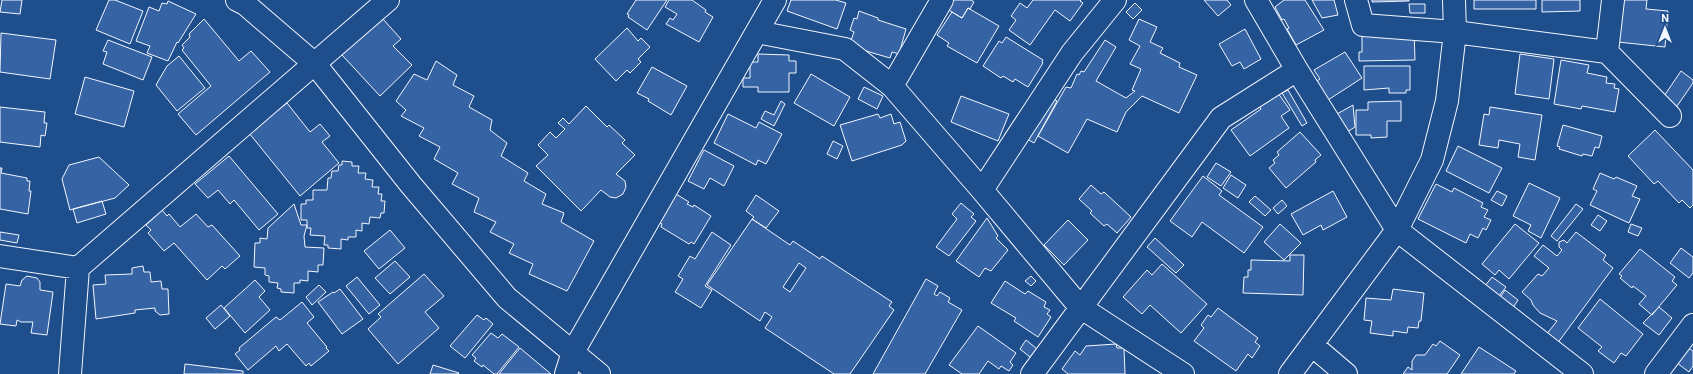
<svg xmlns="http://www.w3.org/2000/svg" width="1693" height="374" viewBox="0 0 1693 374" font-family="Roboto,sans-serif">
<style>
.building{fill:#3563a3;stroke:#f2f6ff;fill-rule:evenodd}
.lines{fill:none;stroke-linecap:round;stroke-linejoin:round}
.minor-casing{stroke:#f2f6ff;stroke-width:24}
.tertiary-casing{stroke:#f2f6ff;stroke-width:24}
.minor{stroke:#1f4e8c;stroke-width:22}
.tertiary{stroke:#1f4e8c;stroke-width:22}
</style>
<rect width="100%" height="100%" fill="#1f4e8c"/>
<path class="building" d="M 2,0 L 22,0 L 20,14 L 0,12 Z
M 109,0 L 115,0 L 143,11 L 130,44 L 96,30 Z
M 636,0 L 667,0 L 647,30 L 628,17 L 629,15 L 627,14 Z
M 669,0 L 692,0 L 706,10 L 705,12 L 713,17 L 699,42 L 666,24 L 670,18 L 673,20 L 677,14 L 665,7 Z
M 791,0 L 836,0 L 846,3 L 837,29 L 787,11 Z
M 953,0 L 971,0 L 974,2 L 970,9 L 968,8 L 962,18 L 947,9 Z
M 1033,0 L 1081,0 L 1080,1 L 1083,3 L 1070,21 L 1055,10 L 1030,45 L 1009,30 L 1016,20 L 1011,16 L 1020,3 L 1027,8 Z
M 1204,0 L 1227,0 L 1231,5 L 1218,16 Z
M 1284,0 L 1305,0 L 1324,30 L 1296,45 L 1287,29 L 1289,28 L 1284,19 L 1282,20 L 1275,7 Z
M 1312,0 L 1334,0 L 1338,15 L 1322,18 Z
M 1372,0 L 1409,0 L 1409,1 L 1372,2 Z
M 1474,0 L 1536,0 L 1536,9 L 1474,9 Z
M 1542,0 L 1580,0 L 1580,11 L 1542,12 Z
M 1621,0 L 1647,0 L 1646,9 L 1668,11 L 1665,47 L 1618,42 Z
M 168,1 L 196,14 L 178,43 L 177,42 L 168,61 L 147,53 L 150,46 L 136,41 L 149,7 L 159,11 L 162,3 L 167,4 Z
M 1135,3 L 1142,10 L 1133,19 L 1126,12 Z
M 1409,4 L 1425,4 L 1425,13 L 1410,13 Z
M 968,8 L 999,26 L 977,63 L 947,46 L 949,43 L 937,35 L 952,12 L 962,18 Z
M 859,11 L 878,18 L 878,20 L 906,29 L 899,54 L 892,52 L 890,58 L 849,46 L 854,32 L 850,30 L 854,18 L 857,19 Z
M 382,18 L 401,39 L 393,46 L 412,65 L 380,96 L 342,55 Z
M 204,19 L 239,61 L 251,51 L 270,72 L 196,135 L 178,114 L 211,86 L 182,50 L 184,48 L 182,45 L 190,37 L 189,34 Z
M 1139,19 L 1157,27 L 1150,42 L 1163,48 L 1160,53 L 1180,63 L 1179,67 L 1197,75 L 1179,113 L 1142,96 L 1126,112 L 1117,132 L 1087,119 L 1068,153 L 1038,136 L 1066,87 L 1071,88 L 1077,74 L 1079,75 L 1081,71 L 1084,72 L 1105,40 L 1116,47 L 1096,81 L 1126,98 L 1135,91 L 1132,90 L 1141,69 L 1130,64 L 1140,46 L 1129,40 Z
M 627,28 L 638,41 L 641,38 L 650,47 L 638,59 L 641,62 L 630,73 L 627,70 L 616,81 L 595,59 Z
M 1245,29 L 1261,59 L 1244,69 L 1240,62 L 1232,66 L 1219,44 Z
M 1414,30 L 1415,60 L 1359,61 L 1359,52 L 1362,52 L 1362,32 Z
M 1,33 L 56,40 L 50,79 L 0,72 Z
M 1006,37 L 1043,60 L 1042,62 L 1043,63 L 1028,87 L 1015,79 L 1013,82 L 1003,76 L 1001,78 L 983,66 L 999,41 L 1002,43 Z
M 108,40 L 152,57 L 143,80 L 103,64 L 107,52 L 103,51 Z
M 1345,52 L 1362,78 L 1328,100 L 1317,81 L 1320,79 L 1314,70 Z
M 758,54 L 789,55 L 789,61 L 796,61 L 796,73 L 789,73 L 789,92 L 758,92 L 758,87 L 743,87 L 743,78 L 750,78 L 750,62 L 758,62 Z
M 1520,54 L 1554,59 L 1549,99 L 1515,94 Z
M 179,56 L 205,88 L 177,111 L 156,85 L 167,66 Z
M 1561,60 L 1589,65 L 1587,73 L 1607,77 L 1606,83 L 1615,84 L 1614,88 L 1619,89 L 1615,112 L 1582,106 L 1581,109 L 1554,104 Z
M 436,61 L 457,75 L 453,85 L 474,96 L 469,107 L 492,120 L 490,130 L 507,143 L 501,156 L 528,173 L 524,181 L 546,194 L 542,204 L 564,213 L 561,222 L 594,241 L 567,291 L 529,274 L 533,264 L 509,253 L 514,244 L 490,232 L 496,222 L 474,212 L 479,198 L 452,184 L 458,173 L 434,159 L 440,147 L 419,136 L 424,128 L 401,116 L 406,110 L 396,101 L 414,74 L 427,80 Z
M 1364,66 L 1410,66 L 1410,90 L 1406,90 L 1406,93 L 1389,93 L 1389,88 L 1364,90 Z
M 652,67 L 687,86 L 671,115 L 648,101 L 649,99 L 637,93 Z
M 1681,71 L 1693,80 L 1693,83 L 1675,109 L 1662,99 Z
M 811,74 L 850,97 L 834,126 L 794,103 Z
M 85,77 L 134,91 L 124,127 L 75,114 Z
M 864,87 L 883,96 L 877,109 L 858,99 Z
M 1288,90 L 1307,123 L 1302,126 L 1282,93 Z
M 1278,93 L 1290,110 L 1281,116 L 1289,128 L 1250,156 L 1231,130 L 1261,109 L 1259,106 Z
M 961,96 L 1009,114 L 998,141 L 951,122 Z
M 1047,96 L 1057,101 L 1034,143 L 1024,137 Z
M 781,101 L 785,104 L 774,126 L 761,119 L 765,111 L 774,115 Z
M 1401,101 L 1401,121 L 1387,121 L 1387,137 L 1371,138 L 1371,135 L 1356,135 L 1356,110 L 1368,110 L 1368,102 Z
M 287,103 L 310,132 L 320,124 L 330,136 L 322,142 L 339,163 L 300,196 L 249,133 Z
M 1353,105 L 1355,127 L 1347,132 L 1337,114 Z
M 586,106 L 607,127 L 609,125 L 625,140 L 622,143 L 635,155 L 616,174 L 625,181 L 626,187 L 623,194 L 616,198 L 610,197 L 601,190 L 581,211 L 536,166 L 548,155 L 538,145 L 550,132 L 556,138 L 565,129 L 558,123 L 563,118 L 569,124 Z
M 0,107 L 45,112 L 44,123 L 47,123 L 45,136 L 41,135 L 40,147 L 0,142 Z
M 1490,107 L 1542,115 L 1535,160 L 1518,157 L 1520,144 L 1499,140 L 1498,148 L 1479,145 L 1484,114 L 1489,115 Z
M 728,114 L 756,128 L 759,122 L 782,134 L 766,164 L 758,160 L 756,165 L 714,143 Z
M 878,114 L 880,118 L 891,114 L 894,124 L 900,122 L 906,141 L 902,145 L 852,161 L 840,125 Z
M 1563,125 L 1602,136 L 1599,148 L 1595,147 L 1592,156 L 1583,154 L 1582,156 L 1559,149 L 1560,147 L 1557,146 Z
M 1655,130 L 1693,170 L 1693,205 L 1690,208 L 1682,200 L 1679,203 L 1658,181 L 1654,184 L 1628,156 Z
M 1300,132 L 1321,155 L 1315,160 L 1316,162 L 1286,188 L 1269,168 L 1275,163 L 1273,160 L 1279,155 L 1277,152 Z
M 833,141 L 843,146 L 837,159 L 827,154 Z
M 1458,146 L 1502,168 L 1489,193 L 1446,171 Z
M 704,150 L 734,166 L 724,186 L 710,178 L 704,189 L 688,181 Z
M 229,156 L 278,214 L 259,230 L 234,200 L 230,204 L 218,190 L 208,198 L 195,184 Z
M 99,157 L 129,185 L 115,198 L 70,210 L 62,179 L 69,165 Z
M 342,161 L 352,162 L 352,166 L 359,166 L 358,173 L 366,173 L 365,179 L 373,180 L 372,187 L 379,187 L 378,194 L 382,194 L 381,201 L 385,201 L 384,213 L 381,213 L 380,218 L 370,217 L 369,224 L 362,223 L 362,231 L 356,230 L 356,237 L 348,237 L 348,240 L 341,239 L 341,249 L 328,248 L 328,245 L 324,245 L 325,236 L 310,235 L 311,228 L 307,228 L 307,220 L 301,220 L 301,204 L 306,204 L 306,200 L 313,200 L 313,190 L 327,190 L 328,178 L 331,178 L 332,171 L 338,171 L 339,165 L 342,165 Z
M 1216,163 L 1231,172 L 1221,186 L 1207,177 Z
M 0,168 L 2,168 L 1,173 L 27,178 L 27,181 L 30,181 L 29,191 L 31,191 L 28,214 L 0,209 Z
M 1600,173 L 1614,179 L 1616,177 L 1637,186 L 1632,196 L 1640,199 L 1629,223 L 1590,205 L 1597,191 L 1593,189 Z
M 1231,175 L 1246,185 L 1238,198 L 1223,188 Z
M 1203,176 L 1222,191 L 1219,195 L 1263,227 L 1244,253 L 1202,222 L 1192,237 L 1170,221 Z
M 1529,183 L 1560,198 L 1541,238 L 1528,231 L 1531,225 L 1513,216 Z
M 1436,184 L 1452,192 L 1454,188 L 1483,203 L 1481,207 L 1488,210 L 1484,217 L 1491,220 L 1486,230 L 1483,228 L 1478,238 L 1470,234 L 1466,243 L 1418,219 Z
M 1091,185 L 1101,194 L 1104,192 L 1131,217 L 1117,233 L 1107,224 L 1104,226 L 1090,213 L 1092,211 L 1079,199 Z
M 1333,191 L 1347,217 L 1323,230 L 1321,225 L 1303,235 L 1291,214 Z
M 1497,191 L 1507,196 L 1502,206 L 1491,200 Z
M 676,194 L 689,202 L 687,204 L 693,207 L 694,205 L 711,216 L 694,244 L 691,242 L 689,244 L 661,227 L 662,224 L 659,222 Z
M 756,195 L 779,211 L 766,228 L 752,219 L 754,217 L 746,211 Z
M 1255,196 L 1271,210 L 1265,216 L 1249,202 Z
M 1282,200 L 1287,206 L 1278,214 L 1273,208 Z
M 102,201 L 106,214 L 77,223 L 73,209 Z
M 961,203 L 974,214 L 971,217 L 976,221 L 949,256 L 936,247 L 957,219 L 952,214 Z
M 294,204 L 301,225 L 307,225 L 304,236 L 305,247 L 324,248 L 323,265 L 318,265 L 318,272 L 308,271 L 308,281 L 300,280 L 300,283 L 294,283 L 294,293 L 281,292 L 281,289 L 277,288 L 278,283 L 269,282 L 269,276 L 265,275 L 265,268 L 254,267 L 255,243 L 260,243 L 260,238 L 267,239 L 268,228 Z
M 1576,204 L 1583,209 L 1557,241 L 1551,236 Z
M 162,210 L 167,216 L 169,214 L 180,227 L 196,214 L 208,227 L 212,225 L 240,256 L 225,269 L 222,266 L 207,280 L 174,243 L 164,251 L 148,233 L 151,230 L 146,225 Z
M 1598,215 L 1607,221 L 1600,231 L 1591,225 Z
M 987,218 L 998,236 L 996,238 L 1008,250 L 991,271 L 985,268 L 979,277 L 956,261 Z
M 752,219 L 790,245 L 793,241 L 820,259 L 822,256 L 892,302 L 889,306 L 894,310 L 850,374 L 834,374 L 765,328 L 772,317 L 765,312 L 760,321 L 707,285 ZM 799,263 L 806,268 L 790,292 L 783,287 Z
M 1068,220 L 1088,240 L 1064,265 L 1044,245 Z
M 1280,224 L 1301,243 L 1284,260 L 1264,242 Z
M 1515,224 L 1539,243 L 1509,279 L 1499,270 L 1495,275 L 1482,264 Z
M 1631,224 L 1642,228 L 1638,236 L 1628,232 Z
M 390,230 L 405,248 L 379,269 L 364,251 Z
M 0,232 L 19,235 L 17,243 L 0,240 Z
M 712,232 L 731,245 L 705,286 L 712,290 L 701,308 L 675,292 L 683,279 L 678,276 L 690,256 L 695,259 Z
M 1576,232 L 1606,255 L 1603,260 L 1613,268 L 1554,348 L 1542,340 L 1557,321 L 1540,313 L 1533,305 L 1531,300 L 1522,292 L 1538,274 L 1542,276 L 1549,268 L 1534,256 L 1543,245 L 1557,256 L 1562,250 L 1559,247 L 1559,242 L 1564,240 L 1567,243 Z
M 1155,238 L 1184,265 L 1176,273 L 1147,247 Z
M 1681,248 L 1693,257 L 1693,273 L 1689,278 L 1670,263 Z
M 1640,249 L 1675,277 L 1672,281 L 1677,285 L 1652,315 L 1639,304 L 1646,296 L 1633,286 L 1632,288 L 1620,278 L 1622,276 L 1619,274 Z
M 1290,255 L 1304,255 L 1303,295 L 1243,293 L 1244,277 L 1248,277 L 1248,270 L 1251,270 L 1251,260 L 1290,261 Z
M 395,261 L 410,277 L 390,294 L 375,278 Z
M 1162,264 L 1207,304 L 1181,333 L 1150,305 L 1142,314 L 1123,297 L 1147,270 L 1152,275 Z
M 143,266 L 144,272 L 150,272 L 151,282 L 161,281 L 162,289 L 168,289 L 169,314 L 160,315 L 155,311 L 155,308 L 135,310 L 135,313 L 96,319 L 93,285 L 106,284 L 105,275 L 132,274 L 132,268 Z
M 424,274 L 444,296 L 425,312 L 439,328 L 398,364 L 368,329 L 381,317 L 378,314 Z
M 27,276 L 37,278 L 40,282 L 40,290 L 53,292 L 47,335 L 31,333 L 33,322 L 21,322 L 17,320 L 16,326 L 0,324 L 6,284 L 20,286 L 22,280 Z
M 1031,276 L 1036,281 L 1031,286 L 1025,281 Z
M 357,277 L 380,305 L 369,314 L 346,286 Z
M 1492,277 L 1506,287 L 1495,301 L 1481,291 Z
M 926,279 L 938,286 L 934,294 L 937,296 L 940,292 L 950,298 L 948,302 L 962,310 L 925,374 L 873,374 Z
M 255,280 L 265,291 L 259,297 L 270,310 L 245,333 L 224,308 Z
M 1005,281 L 1025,294 L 1028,291 L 1046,302 L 1044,307 L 1050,310 L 1047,314 L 1051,317 L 1038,337 L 1014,321 L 1016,318 L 991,303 Z
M 319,285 L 326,292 L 312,305 L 306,297 Z
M 340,289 L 363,319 L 342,334 L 318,302 L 333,292 L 334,293 Z
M 1393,289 L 1424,293 L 1421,321 L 1419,321 L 1418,328 L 1408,327 L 1407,333 L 1393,331 L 1393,336 L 1370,333 L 1372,321 L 1364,320 L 1366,298 L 1391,300 Z
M 1505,290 L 1518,300 L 1510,312 L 1497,302 Z
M 1600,299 L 1643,334 L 1626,356 L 1621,353 L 1614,363 L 1598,351 L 1602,347 L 1578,328 Z
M 302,302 L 314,317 L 307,323 L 327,347 L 326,348 L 329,351 L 311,366 L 309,363 L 306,366 L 287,344 L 279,351 L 276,346 L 248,370 L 235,354 L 240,350 L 239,348 L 276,317 L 280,320 Z
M 221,305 L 230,316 L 215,329 L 206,318 Z
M 1659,307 L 1672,318 L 1659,335 L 1643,323 Z
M 1218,308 L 1258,338 L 1255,342 L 1260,346 L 1252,358 L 1248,354 L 1236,371 L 1194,341 L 1204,328 L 1201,325 L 1208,315 L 1211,317 Z
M 477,315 L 484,320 L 486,318 L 493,324 L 465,358 L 450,346 Z
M 978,326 L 1016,353 L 1010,362 L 1013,365 L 1009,371 L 1001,366 L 999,369 L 988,361 L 979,374 L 962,374 L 949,365 Z
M 491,333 L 498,338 L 502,334 L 519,347 L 497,374 L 494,374 L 483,365 L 482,367 L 474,361 L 476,358 L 472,355 Z
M 1026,340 L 1042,353 L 1035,361 L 1020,349 Z
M 1440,341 L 1460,355 L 1447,374 L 1403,374 L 1408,367 L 1412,370 L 1412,361 L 1416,355 L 1425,355 L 1433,344 L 1436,346 Z
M 1116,344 L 1117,348 L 1124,348 L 1125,374 L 1068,374 L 1062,369 L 1075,351 L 1080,355 L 1086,346 Z
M 1684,345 L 1693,351 L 1693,366 L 1689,372 L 1673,360 Z
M 1479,347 L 1516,371 L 1514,374 L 1461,374 Z
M 520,348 L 551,374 L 499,374 Z
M 185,364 L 243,371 L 243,374 L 184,374 Z
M 433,365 L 459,373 L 458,374 L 430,374 Z"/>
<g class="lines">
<g class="minor-casing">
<path id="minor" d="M 1256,0 L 1297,70 L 1397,230 L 1582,374
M 1356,0 L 1363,25 L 1455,32 L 1607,52 L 1670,116
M 757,32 L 845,49 L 892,86 L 982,190 L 1080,307 L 1183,374
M 1607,52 L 1613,0
M 892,86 L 942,0
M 982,190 L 1072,53 L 1115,0
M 0,256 L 78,268
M 1312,345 L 1346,374
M 70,374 L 78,268 L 388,0
M 566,374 L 573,352 L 775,0
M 1032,374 L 1221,118 L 1297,70
M 1290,374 L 1397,230 L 1432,160 L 1447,101 L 1455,32 L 1454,0
M 1656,374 L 1693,325"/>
</g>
<g class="tertiary-casing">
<path id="tertiary" d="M 237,0 L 245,4 L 315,64 L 411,185 L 507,298 L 599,374"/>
</g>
<use href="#minor" class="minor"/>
<use href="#tertiary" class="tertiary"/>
</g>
<g transform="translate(1665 28)" stroke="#1f4e8c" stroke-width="3" paint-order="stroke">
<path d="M0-3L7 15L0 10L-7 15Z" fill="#f2f6ff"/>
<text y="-6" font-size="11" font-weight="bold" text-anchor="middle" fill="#f2f6ff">N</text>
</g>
</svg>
